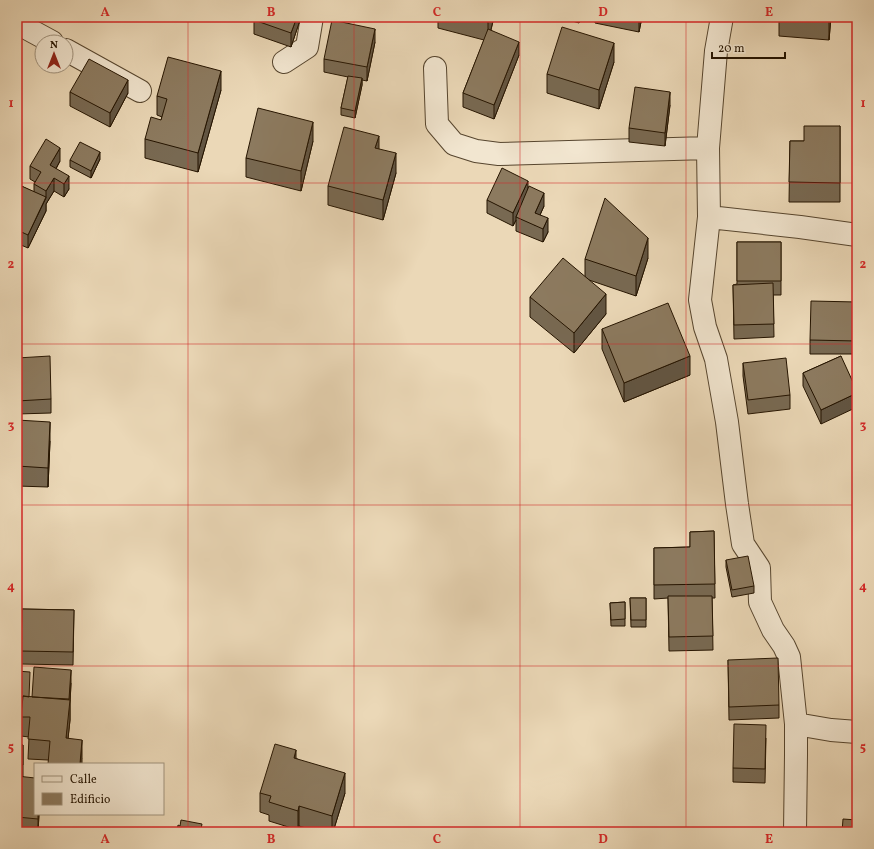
<svg xmlns="http://www.w3.org/2000/svg" width="874" height="849" viewBox="0 0 874 849" font-family="Vollkorn,serif">
<style>
.lines{fill:none;stroke-linecap:round;stroke-linejoin:round}
.minor-casing{stroke:#56452e;stroke-width:24}
.minor{stroke:#f2e6d0;stroke-width:22}
.wall{fill:#786952;stroke:#251400}
.shaded-wall{fill:#625542;stroke:#251400}
.building{fill:#8c7a5f;stroke:#251400}
.grid{fill:none;stroke:#d62828;stroke-width:1;stroke-opacity:0.55}
.neatline{fill:none;stroke:#d62828;stroke-width:1.5}
.grid-label{font-size:13px;text-anchor:middle;font-weight:bold;fill:#d62828}
</style>
<rect width="100%" height="100%" fill="#ebd8b7"/>
<filter id="stains"><feTurbulence type="fractalNoise" baseFrequency=".005" numOctaves="4"/><feColorMatrix values="0 0 0 0 .2 0 0 0 0 .09 0 0 0 0 .02 0 0 0 .5 -.17"/></filter>
<radialGradient id="worn" r=".72"><stop offset=".6" stop-color="#630" stop-opacity="0"/><stop offset="1" stop-color="#630" stop-opacity=".3"/></radialGradient>
<g class="lines">
<g class="minor-casing">
<path id="minor" d="M 722,17 L 716,51 L 708,148 L 709,217 L 700,300 L 705,327 L 716,359 L 727,422 L 737,504 L 743,544 L 759,568 L 760,602 L 773,630 L 784,646 L 789,657 L 796,724 L 796,755 L 795,832
M 17,23 L 52,42
M 66,50 L 140,91
M 284,62 L 307,47 L 312,17
M 435,68 L 437,124 L 454,144 L 476,151 L 499,154 L 708,148
M 709,217 L 800,227 L 857,235
M 796,724 L 831,730 L 857,732"/>
</g>
<use href="#minor" class="minor"/>
</g>
<path class="wall" d="M 301,17 L 291,47 L 254,34 L 254,20 Z
M 438,17 L 494,17 L 491,30 L 519,55 L 494,119 L 463,107 L 463,93 L 484,40 L 438,28 Z
M 559,17 L 581,17 L 579,23 Z
M 595,17 L 642,17 L 639,32 L 595,23 Z
M 773,17 L 831,17 L 829,40 L 779,36 L 779,18 Z
M 375,42 L 367,81 L 362,80 L 362,85 L 355,118 L 341,115 L 341,108 L 348,77 L 324,72 L 324,59 Z
M 614,62 L 599,109 L 547,93 L 547,74 Z
M 221,90 L 198,172 L 145,158 L 145,139 L 161,120 L 162,117 L 157,115 L 157,96 Z
M 70,92 L 128,93 L 110,127 L 70,106 Z
M 670,105 L 665,146 L 629,142 L 629,128 Z
M 840,126 L 840,202 L 789,202 L 790,141 L 804,141 Z
M 313,141 L 301,191 L 246,177 L 246,158 Z
M 379,149 L 396,173 L 383,220 L 328,205 L 328,186 Z
M 100,159 L 91,178 L 70,167 L 70,160 Z
M 60,161 L 56,169 L 69,189 L 64,197 L 54,191 L 46,204 L 46,211 L 28,248 L 21,245 L 21,251 L 17,258 L 17,184 L 34,192 L 34,184 L 35,182 L 30,179 L 30,166 Z
M 528,189 L 544,206 L 540,215 L 548,232 L 543,242 L 516,231 L 516,220 L 513,226 L 487,213 L 487,200 Z
M 737,242 L 781,242 L 781,295 L 773,295 L 774,337 L 734,339 L 733,285 L 737,284 Z
M 648,258 L 636,296 L 589,280 L 606,314 L 574,353 L 530,317 L 530,297 L 585,277 L 585,259 Z
M 857,302 L 857,354 L 810,354 L 810,340 Z
M 602,329 L 690,375 L 624,402 L 602,349 Z
M 841,356 L 821,424 L 803,386 L 803,373 Z
M 17,358 L 51,399 L 51,413 L 17,414 Z
M 743,363 L 790,395 L 790,409 L 748,414 L 743,376 Z
M 17,420 L 50,441 L 48,487 L 17,486 Z
M 714,531 L 715,598 L 712,598 L 713,650 L 669,651 L 668,598 L 654,599 L 654,548 L 690,547 L 690,532 Z
M 726,560 L 754,586 L 754,593 L 732,597 L 726,567 Z
M 630,598 L 646,598 L 646,627 L 631,627 Z
M 625,602 L 625,626 L 611,626 L 610,603 Z
M 22,609 L 74,610 L 73,665 L 21,664 Z
M 728,660 L 779,705 L 779,718 L 729,720 Z
M 17,671 L 29,697 L 32,697 L 71,683 L 70,703 L 70,720 L 68,738 L 82,759 L 48,760 L 28,759 L 29,737 L 21,736 L 21,711 L 17,711 Z
M 766,738 L 765,783 L 733,782 L 733,768 Z
M 17,745 L 23,745 L 23,776 L 35,814 L 39,814 L 38,832 L 17,831 Z
M 296,758 L 345,793 L 333,832 L 320,832 L 299,826 L 298,830 L 269,821 L 269,815 L 260,812 L 260,793 Z"/>
<path class="shaded-wall" d="M 297,17 L 301,17 L 291,47 L 291,33 Z
M 489,17 L 494,17 L 488,41 L 488,22 Z
M 579,17 L 581,17 L 579,23 Z
M 639,17 L 642,17 L 639,32 Z
M 830,17 L 831,17 L 829,40 L 829,21 Z
M 375,29 L 375,42 L 367,81 L 367,67 Z
M 519,42 L 519,55 L 494,119 L 494,105 Z
M 614,43 L 614,62 L 599,109 L 599,90 Z
M 221,71 L 221,90 L 198,172 L 198,153 Z
M 362,78 L 362,85 L 355,118 L 355,111 Z
M 128,80 L 128,93 L 110,127 L 110,113 Z
M 670,92 L 670,105 L 665,146 L 665,133 Z
M 313,122 L 313,141 L 301,191 L 301,171 Z
M 379,136 L 379,155 L 375,148 Z
M 60,148 L 60,161 L 50,179 L 50,165 Z
M 100,152 L 100,159 L 91,178 L 91,171 Z
M 396,153 L 396,173 L 383,220 L 383,200 Z
M 69,176 L 69,189 L 64,197 L 64,184 Z
M 54,178 L 54,191 L 46,204 L 46,211 L 28,248 L 28,235 L 46,198 L 46,191 Z
M 528,181 L 528,194 L 516,217 L 516,220 L 513,226 L 513,213 Z
M 544,193 L 544,206 L 535,226 L 535,213 Z
M 548,218 L 548,232 L 543,242 L 543,229 Z
M 648,238 L 648,258 L 636,296 L 636,276 Z
M 21,244 L 21,251 L 17,258 L 17,251 Z
M 606,294 L 606,314 L 574,353 L 574,333 Z
M 690,356 L 690,375 L 624,402 L 624,383 Z
M 857,393 L 857,407 L 821,424 L 821,410 Z
M 50,422 L 50,441 L 48,487 L 48,468 Z
M 71,670 L 71,683 L 70,703 L 70,720 L 66,758 L 66,738 Z
M 82,740 L 82,764 L 80,764 Z
M 296,750 L 296,770 L 294,758 Z
M 345,773 L 345,793 L 333,832 L 332,832 L 332,816 Z
M 299,806 L 299,826 L 298,830 L 298,811 Z
M 38,814 L 39,814 L 38,832 Z"/>
<path class="building" d="M 256,17 L 297,17 L 291,33 L 254,20 Z
M 470,17 L 489,17 L 488,22 Z
M 786,17 L 830,17 L 829,21 Z
M 332,20 L 375,29 L 367,67 L 324,59 Z
M 562,27 L 614,43 L 599,90 L 547,74 Z
M 488,29 L 519,42 L 494,105 L 463,93 Z
M 168,57 L 221,71 L 198,153 L 145,139 L 151,117 L 161,120 L 167,99 L 157,96 Z
M 89,59 L 128,80 L 110,113 L 70,92 Z
M 348,76 L 362,78 L 355,111 L 341,108 Z
M 635,87 L 670,92 L 665,133 L 629,128 Z
M 258,108 L 313,122 L 301,171 L 246,158 Z
M 804,126 L 840,126 L 840,183 L 789,182 L 790,141 L 804,141 Z
M 344,127 L 379,136 L 375,148 L 396,153 L 383,200 L 328,186 Z
M 46,139 L 60,148 L 50,165 L 69,176 L 64,184 L 54,178 L 46,191 L 34,184 L 41,172 L 30,166 Z
M 80,142 L 100,152 L 91,171 L 70,160 Z
M 502,168 L 528,181 L 513,213 L 487,200 Z
M 17,184 L 46,197 L 28,235 L 17,230 Z
M 529,186 L 544,193 L 535,213 L 548,218 L 543,229 L 516,217 Z
M 605,198 L 648,238 L 636,276 L 585,259 Z
M 737,242 L 781,242 L 781,281 L 737,281 Z
M 17,243 L 21,244 L 17,251 Z
M 563,258 L 606,294 L 574,333 L 530,297 Z
M 773,283 L 774,324 L 734,325 L 733,285 Z
M 811,301 L 857,302 L 857,341 L 810,340 Z
M 668,303 L 690,356 L 624,383 L 602,329 Z
M 50,356 L 51,399 L 17,401 L 17,358 Z
M 841,356 L 857,391 L 857,393 L 821,410 L 803,373 Z
M 786,358 L 790,395 L 748,400 L 743,363 Z
M 17,420 L 50,422 L 48,468 L 17,466 Z
M 714,531 L 715,584 L 654,585 L 654,548 L 690,547 L 690,532 Z
M 748,556 L 754,586 L 732,590 L 726,560 Z
M 668,596 L 712,596 L 713,636 L 669,637 Z
M 630,598 L 646,598 L 646,620 L 631,620 Z
M 625,602 L 625,619 L 611,620 L 610,603 Z
M 22,609 L 74,610 L 73,652 L 21,651 Z
M 778,658 L 779,705 L 729,707 L 728,660 Z
M 34,667 L 71,670 L 69,699 L 32,697 Z
M 17,671 L 30,672 L 29,697 L 23,696 L 22,698 L 17,698 Z
M 23,696 L 70,700 L 66,738 L 82,740 L 80,764 L 48,764 L 50,741 L 28,739 L 30,717 L 21,717 Z
M 734,724 L 766,725 L 765,769 L 733,768 Z
M 275,744 L 296,750 L 294,758 L 345,773 L 332,816 L 299,806 L 298,811 L 269,802 L 271,796 L 260,793 Z
M 17,745 L 23,745 L 23,765 L 17,765 Z
M 17,776 L 35,778 L 35,814 L 38,814 L 38,819 L 17,817 Z
M 843,819 L 857,820 L 857,832 L 842,832 Z
M 181,820 L 202,824 L 201,829 L 207,830 L 207,832 L 177,832 L 178,825 L 180,826 Z"/>
<path class="grid" d="M 188,17 L 188,832M 354,17 L 354,832M 520,17 L 520,832M 686,17 L 686,832M 17,183 L 857,183M 17,344 L 857,344M 17,505 L 857,505M 17,666 L 857,666"/>
<rect width="874" height="849" fill="none" stroke="#ebd8b7" stroke-width="44"/>
<rect x="34" y="763" width="130" height="52" fill="#f2e6d0" stroke="#a0927d"/>
<rect x="42" y="776" width="20" height="6" fill="#f2e6d0" stroke="#a0927d"/>
<text x="70" y="783" font-size="12" fill="#251400">Calle</text>
<rect x="42" y="793" width="20" height="12" fill="#8c7a5f" stroke="#a0927d"/>
<text x="70" y="803" font-size="12" fill="#251400">Edificio</text>
<g transform="translate(54 54)"><circle r="19" fill="#f2e6d0" stroke="#a0927d"/>
<path d="M0-3L7 15L0 10L-7 15Z" fill="#8f2418"/>
<text y="-6" font-size="11" font-weight="bold" text-anchor="middle" fill="#251400">N</text>
</g>
<path d="M712 52v6h73v-6" fill="none" stroke="#251400" stroke-width="2"/>
<text x="718" y="52" font-size="12" fill="#251400" stroke="#f2e6d0" stroke-width="3" paint-order="stroke">20 m</text>
<rect x="22" y="22" width="830" height="805" class="neatline"/>
<g class="grid-label">
<text x="105" y="16">A</text>
<text x="271" y="16">B</text>
<text x="437" y="16">C</text>
<text x="603" y="16">D</text>
<text x="769" y="16">E</text>
<text x="11" y="107">1</text>
<text x="863" y="107">1</text>
<text x="11" y="268">2</text>
<text x="863" y="268">2</text>
<text x="11" y="429">3</text>
<text x="863" y="429">3</text>
<text x="11" y="590">4</text>
<text x="863" y="590">4</text>
<text x="11" y="751">5</text>
<text x="863" y="751">5</text>
<text x="105" y="843">A</text>
<text x="271" y="843">B</text>
<text x="437" y="843">C</text>
<text x="603" y="843">D</text>
<text x="769" y="843">E</text>
</g>
<rect width="100%" height="100%" filter="url(#stains)"/>
<rect width="100%" height="100%" fill="url(#worn)"/>
</svg>
